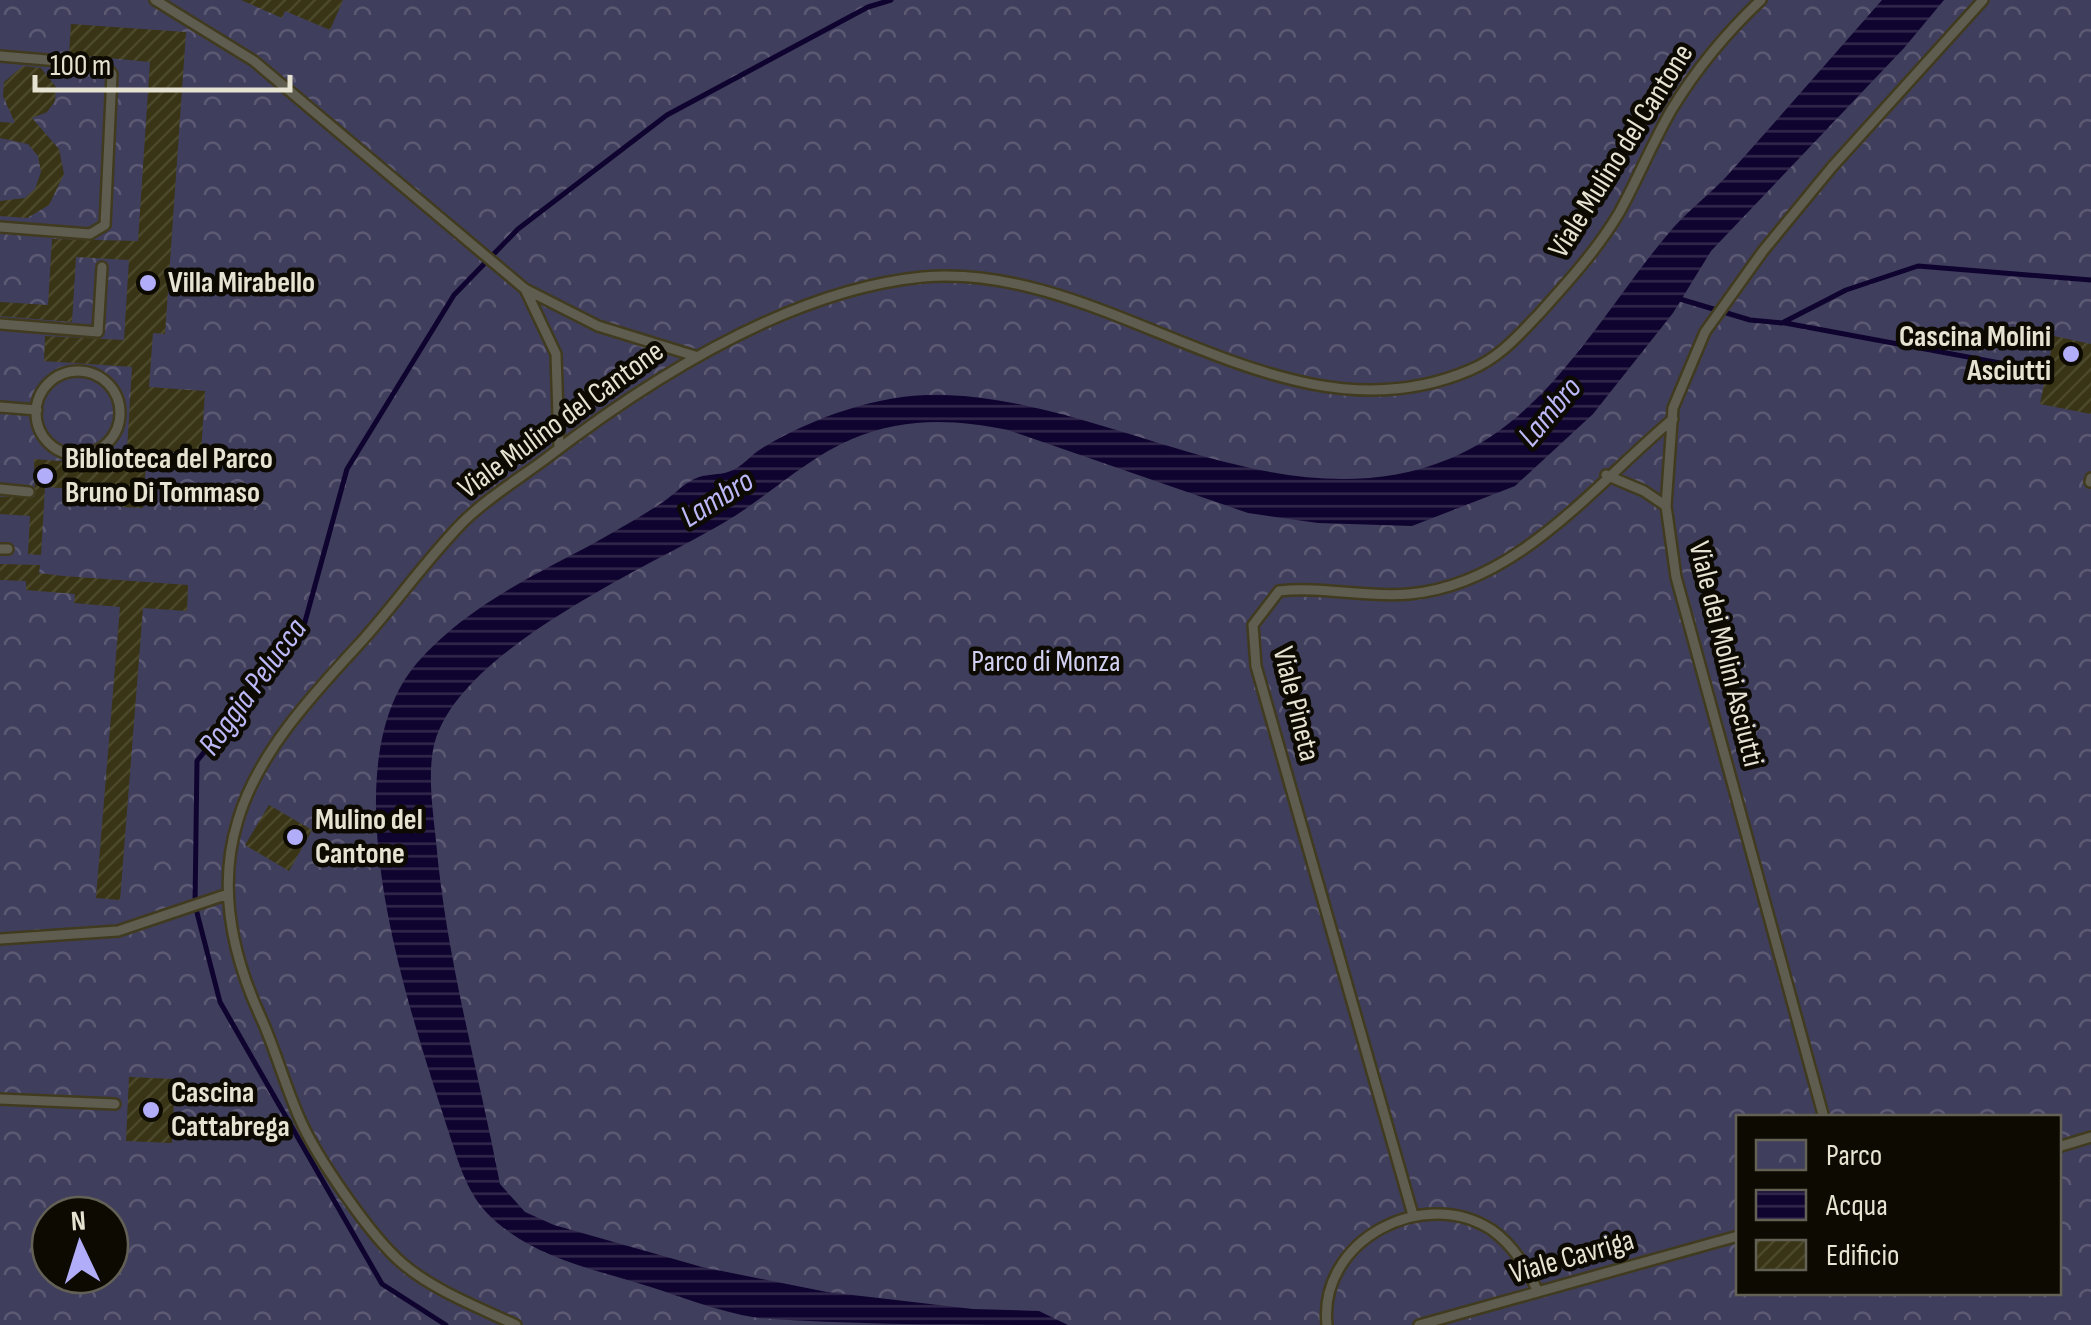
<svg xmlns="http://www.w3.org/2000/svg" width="2091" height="1325" viewBox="0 0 2091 1325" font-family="'Sofia Sans Condensed',sans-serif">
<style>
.park{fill:url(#park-crowns);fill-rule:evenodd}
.water{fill:url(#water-rules)}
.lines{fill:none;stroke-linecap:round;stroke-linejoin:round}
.stream{stroke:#0f042f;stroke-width:5}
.building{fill:url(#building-hatch)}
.service-casing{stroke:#403b1f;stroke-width:14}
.service{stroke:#5f5d4f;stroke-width:9}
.poi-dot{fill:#b2adf9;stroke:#0c0a01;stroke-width:4}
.labels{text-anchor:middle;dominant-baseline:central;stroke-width:9;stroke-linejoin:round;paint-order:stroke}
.street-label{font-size:30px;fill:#e6e3d2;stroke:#0c0a01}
.poi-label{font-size:30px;font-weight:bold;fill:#e6e3d2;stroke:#0c0a01;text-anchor:start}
.park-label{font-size:30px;fill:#d2d1f1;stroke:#0c0a01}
.water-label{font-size:32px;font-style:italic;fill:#bcb8f7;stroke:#0c0a01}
</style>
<defs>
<pattern id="park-crowns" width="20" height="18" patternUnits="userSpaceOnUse" patternTransform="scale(2.5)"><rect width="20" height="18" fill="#403e5d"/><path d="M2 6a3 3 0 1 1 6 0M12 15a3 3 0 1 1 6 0" fill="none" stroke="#5c5a73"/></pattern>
<pattern id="water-rules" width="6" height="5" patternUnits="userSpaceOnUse" patternTransform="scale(2.5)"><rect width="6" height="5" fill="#0f042f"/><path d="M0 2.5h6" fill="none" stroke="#32284c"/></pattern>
<pattern id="building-hatch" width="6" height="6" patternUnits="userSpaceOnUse" patternTransform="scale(2.5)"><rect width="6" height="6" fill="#383415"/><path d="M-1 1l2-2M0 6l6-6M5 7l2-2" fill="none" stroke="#4b482b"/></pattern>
</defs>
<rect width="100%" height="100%" fill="#252002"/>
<path class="park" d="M 0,0 L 2091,0 L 2091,1325 L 0,1325 ZM 1738,1118 L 2058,1118 L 2058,1292 L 1738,1292 ZM 50,1215 L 110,1215 L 110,1275 L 50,1275 Z"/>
<path class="water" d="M 1882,0 L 1944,0 L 1904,48 L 1711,251 L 1673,313 L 1593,414 L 1515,486 L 1412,526 L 1318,523 L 1248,513 L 1008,430 C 954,419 904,417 852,439 C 805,459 769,496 725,522 C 647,568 450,653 433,750 C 428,778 433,812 436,841 C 446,957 478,1069 500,1184 L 525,1212 L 554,1225 L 702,1267 L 827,1292 L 973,1309 L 1039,1311 L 1068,1325 C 966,1325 858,1325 758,1318 C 714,1311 673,1293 631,1281 C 579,1266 524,1252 486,1212 C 466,1190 458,1161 449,1133 C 411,1014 325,771 417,663 C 462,611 527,578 587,547 C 612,533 639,518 663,502 C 675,494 686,481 699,477 C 708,474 719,475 728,472 C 742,468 751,454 764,447 C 816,416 885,392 946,395 C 1114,401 1282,527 1449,459 C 1550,418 1605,307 1673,228 C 1689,210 1709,195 1726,177 C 1778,119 1830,59 1882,0 Z"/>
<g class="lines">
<path class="stream" d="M 1680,299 L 1750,320 L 1782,323 L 1846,290 L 1918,266 L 2091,280
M 1785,323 L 2049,372
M 446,1325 L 382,1284 L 220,1002 L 195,905 L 197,761 L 303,629 L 347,469 L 454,295 L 518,229 L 667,115 L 868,7 L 891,0"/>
</g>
<path class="building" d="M 241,0 L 343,0 L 330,30 L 285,11 L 282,18 Z
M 71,24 L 186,32 L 165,334 L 153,333 L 149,387 L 205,391 L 201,454 L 147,450 L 143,508 L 121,507 L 122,492 L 45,487 L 41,555 L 28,554 L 30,516 L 0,514 L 0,497 L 35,497 L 34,459 L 126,466 L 132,367 L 44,361 L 45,336 L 124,340 L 129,260 L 76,257 L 72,322 L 0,316 L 0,302 L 48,305 L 52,239 L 138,241 L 150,62 L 69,54 Z
M 23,66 L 41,68 L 56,87 L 55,101 L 47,112 L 32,118 L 59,149 L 64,174 L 49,205 L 27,218 L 0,216 L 0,201 L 25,198 L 35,189 L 41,172 L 38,156 L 28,144 L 0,138 L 0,122 L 15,123 L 3,96 L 4,82 Z
M 2054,336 L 2091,344 L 2091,414 L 2040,404 Z
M 0,564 L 40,565 L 39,573 L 63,576 L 188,585 L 187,611 L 143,608 L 120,900 L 96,898 L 120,607 L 74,603 L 75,594 L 26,590 L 26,581 L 0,580 Z
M 269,805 L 312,830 L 289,871 L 245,845 Z
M 129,1077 L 175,1079 L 172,1143 L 126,1141 Z"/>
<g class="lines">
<g class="service-casing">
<path id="service" d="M 155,0 L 254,61 L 525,289 L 598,326 L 695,356
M 0,56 L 105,65 L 112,74 L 105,225 L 90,234 L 0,227
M 526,291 L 556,354 L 559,448
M 0,324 L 98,332 L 102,267
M36 413a42 42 0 1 1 84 0a42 42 0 1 1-84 0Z
M 0,407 L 37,410
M 1606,475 L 1644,491 L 1666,506
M 2090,482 L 2091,478
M 0,489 L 29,492
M 0,549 L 8,549
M 0,939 L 118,931 L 228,894
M 0,1099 L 115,1104
M 1824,1118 L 1676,577 L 1666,506 L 1673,408 L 1705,332 L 1763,251 L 1832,167 L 1983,0
M 2058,1147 L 2091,1137
M 1413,1215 L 1256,666 L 1253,625 L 1279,591 C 1323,586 1365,598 1409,594 C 1517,585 1594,485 1673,419
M 516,1325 C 478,1307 435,1291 403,1264 C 371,1237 315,1155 299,1117 C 285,1085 276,1052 262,1020 C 233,958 217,887 238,820 C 258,752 315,692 362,641 C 396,603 426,560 462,523 C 486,499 517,480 544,460 C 649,379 789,290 923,277 C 1109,260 1282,451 1470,370 C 1499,358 1517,337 1539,314 C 1567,283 1597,250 1619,213 C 1638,179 1652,143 1672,109 C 1697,68 1726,33 1761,0
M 1327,1325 C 1318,1240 1424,1185 1492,1230 C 1514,1246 1527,1268 1538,1292
M 1419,1325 L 1738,1236"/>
</g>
<use href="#service" class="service"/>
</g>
<g class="poi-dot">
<circle cx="148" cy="283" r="10"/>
<circle cx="2071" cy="354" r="10"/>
<circle cx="45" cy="476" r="10"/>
<circle cx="295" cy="837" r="10"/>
<circle cx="151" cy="1110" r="10"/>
</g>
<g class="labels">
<g class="street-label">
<text transform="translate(1621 151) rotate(-58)">Viale Mulino del Cantone</text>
<text transform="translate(561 420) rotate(-36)">Viale Mulino del Cantone</text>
<text transform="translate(1726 654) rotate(76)">Viale dei Molini Asciutti</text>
<text transform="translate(1296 704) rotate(76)">Viale Pineta</text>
<text transform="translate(1572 1257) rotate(-16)">Viale Cavriga</text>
</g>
<g class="poi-label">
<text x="168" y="283">Villa Mirabello</text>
<text x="2051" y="337" text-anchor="end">Cascina Molini<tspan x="2051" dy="34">Asciutti</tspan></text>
<text x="65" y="459">Biblioteca del Parco<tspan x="65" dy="34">Bruno Di Tommaso</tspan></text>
<text x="315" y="820">Mulino del<tspan x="315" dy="34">Cantone</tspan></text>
<text x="171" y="1093">Cascina<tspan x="171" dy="34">Cattabrega</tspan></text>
</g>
<g class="park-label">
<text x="1046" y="662">Parco di Monza</text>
</g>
<g class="water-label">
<text transform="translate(1550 412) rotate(-50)">Lambro</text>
<text transform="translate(717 499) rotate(-32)">Lambro</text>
<text transform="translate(253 687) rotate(-54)">Roggia Pelucca</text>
</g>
</g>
<rect x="1736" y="1115" width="325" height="180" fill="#0c0a01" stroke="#636155" stroke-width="2.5"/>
<rect x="1756" y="1140" width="50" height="30" fill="url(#park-crowns)" stroke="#636155" stroke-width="2.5"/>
<text x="1826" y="1165" font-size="30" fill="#e6e3d2">Parco</text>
<rect x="1756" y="1190" width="50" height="30" fill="url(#water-rules)" stroke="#636155" stroke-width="2.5"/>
<text x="1826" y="1215" font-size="30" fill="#e6e3d2">Acqua</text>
<rect x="1756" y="1240" width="50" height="30" fill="url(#building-hatch)" stroke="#636155" stroke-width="2.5"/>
<text x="1826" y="1265" font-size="30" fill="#e6e3d2">Edificio</text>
<g transform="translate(80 1245) rotate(356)"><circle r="48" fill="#0c0a01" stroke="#636155" stroke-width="2.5"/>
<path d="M0-8L18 38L0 25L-18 38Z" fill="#b2adf9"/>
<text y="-15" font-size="28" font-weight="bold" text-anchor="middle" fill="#e6e3d2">N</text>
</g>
<path d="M35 75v15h255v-15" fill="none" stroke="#e6e3d2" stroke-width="5"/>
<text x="50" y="75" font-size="30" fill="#e6e3d2" stroke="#0c0a01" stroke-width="8" paint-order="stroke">100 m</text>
</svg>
